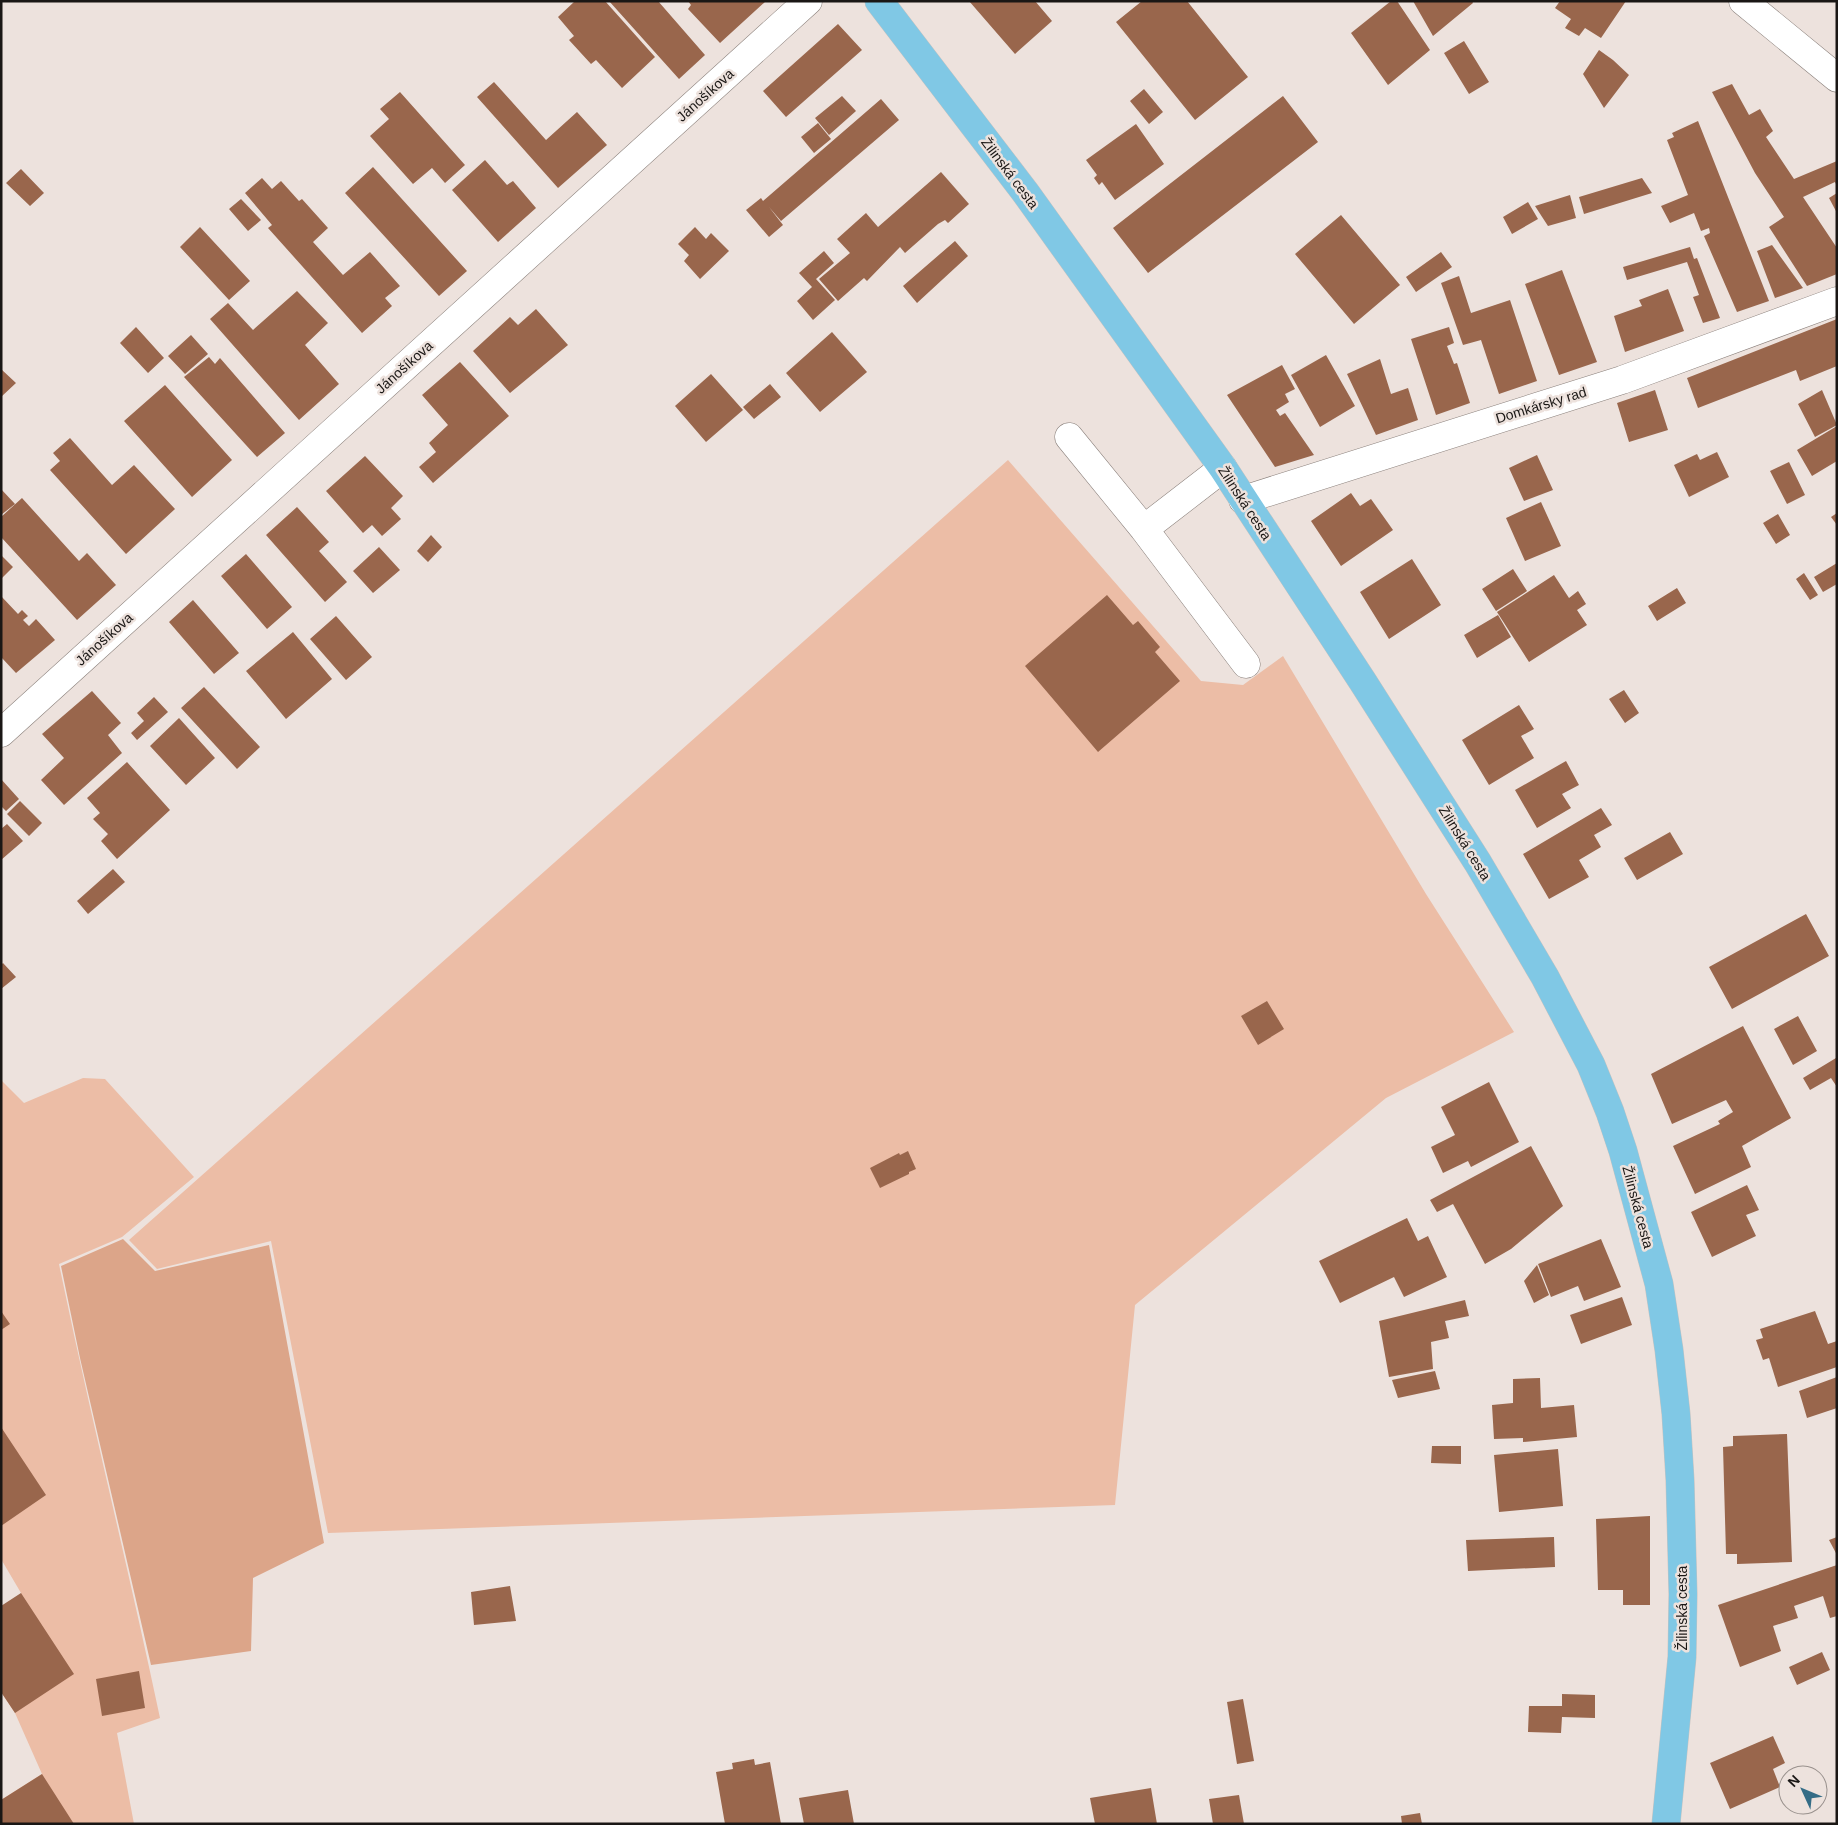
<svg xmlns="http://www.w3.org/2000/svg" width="1838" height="1825" viewBox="0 0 1838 1825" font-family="Helvetica,sans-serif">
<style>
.green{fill:#ecbda6}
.forest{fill:#dca589}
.building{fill:#99664c}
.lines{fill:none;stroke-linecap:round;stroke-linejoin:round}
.minor-casing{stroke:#897f7a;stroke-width:29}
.major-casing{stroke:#c3c3c2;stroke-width:29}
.minor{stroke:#fff;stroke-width:28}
.major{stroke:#80c8e5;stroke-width:28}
.labels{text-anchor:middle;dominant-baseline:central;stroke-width:5;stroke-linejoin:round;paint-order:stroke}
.street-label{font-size:14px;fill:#1a1715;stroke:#ede2dd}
</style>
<rect width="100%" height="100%" fill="#ede2dd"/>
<path class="green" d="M 1008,460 L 1201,681 L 1243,685 L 1283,656 L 1426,894 L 1514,1032 L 1386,1098 L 1135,1305 L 1115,1505 L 328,1533 L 271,1241 L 157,1269 L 129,1240 Z
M 83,1078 L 105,1079 L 194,1177 L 122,1237 L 59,1264 C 90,1415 128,1566 160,1718 L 117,1733 L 134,1824 L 1,1824 L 1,1800 L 42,1774 L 15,1713 L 1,1692 L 21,1593 L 1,1559 L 1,1080 L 24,1103 Z"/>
<path class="forest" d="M 123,1239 L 155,1271 L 269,1245 L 324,1543 L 253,1578 L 251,1651 L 151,1665 L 80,1358 L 61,1266 Z"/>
<path class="building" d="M 575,1 L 605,1 L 655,57 L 622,88 L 596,60 L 591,64 L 569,40 L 574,36 L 558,17 Z
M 609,1 L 658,1 L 705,55 L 679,79 Z
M 688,1 L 766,1 L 720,43 L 688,9 L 691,5 Z
M 969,1 L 1035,1 L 1052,21 L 1015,54 Z
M 1142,1 L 1187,1 L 1248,77 L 1195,120 L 1116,22 Z
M 1391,1 L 1397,1 L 1430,50 L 1388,85 L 1351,33 Z
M 1413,1 L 1472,1 L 1473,3 L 1433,36 Z
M 1560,1 L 1626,1 L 1601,38 L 1585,28 L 1579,36 L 1565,28 L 1571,19 L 1555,8 Z
M 838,24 L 862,50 L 786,117 L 763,91 Z
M 1464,41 L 1489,82 L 1469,94 L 1444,53 Z
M 1599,50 L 1613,60 L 1629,75 L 1604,108 L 1583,74 Z
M 494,82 L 546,140 L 577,112 L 607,145 L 558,188 L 477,97 Z
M 1732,84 L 1749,115 L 1760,109 L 1773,131 L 1766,137 L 1794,179 L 1837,161 L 1837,186 L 1835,182 L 1803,197 L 1837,248 L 1837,274 L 1807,286 L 1769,227 L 1784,217 L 1755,173 L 1712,92 Z
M 1144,89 L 1163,112 L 1149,124 L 1130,101 Z
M 400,92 L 465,165 L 445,183 L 432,168 L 413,184 L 370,136 L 389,119 L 380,109 Z
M 842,96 L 856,111 L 829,135 L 815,118 Z
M 1283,96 L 1318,142 L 1148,273 L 1113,228 Z
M 881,99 L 899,120 L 781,221 L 769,207 L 783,225 L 769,237 L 746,210 L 761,198 L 763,201 Z
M 1698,121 L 1769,301 L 1737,312 L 1704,236 L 1710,233 L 1709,228 L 1701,231 L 1694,213 L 1670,223 L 1661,206 L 1688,195 L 1667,140 L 1674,137 L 1672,133 Z
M 818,123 L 831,139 L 814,153 L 801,137 Z
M 1136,124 L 1164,164 L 1115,200 L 1102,182 L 1099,185 L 1094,178 L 1097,175 L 1086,160 Z
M 485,160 L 507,185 L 513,181 L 536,208 L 498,242 L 452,190 Z
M 373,167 L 467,271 L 439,296 L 345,193 Z
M 21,169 L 44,193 L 30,206 L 6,183 Z
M 941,172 L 969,204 L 948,223 L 945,220 L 938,224 L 905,253 L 900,247 L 867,281 L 864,278 L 838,301 L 819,279 L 850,253 L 837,239 L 866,213 L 878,227 Z
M 262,178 L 272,189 L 281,181 L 299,201 L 302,199 L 328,228 L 313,242 L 343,275 L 370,252 L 400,286 L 385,298 L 392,306 L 362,333 L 268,228 L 272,225 L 245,193 Z
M 1642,178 L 1652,193 L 1584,214 L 1579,197 Z
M 1837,193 L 1837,213 L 1829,198 Z
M 1570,195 L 1576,218 L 1548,226 L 1535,206 Z
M 241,199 L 261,220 L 248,231 L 229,209 Z
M 1528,202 L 1538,219 L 1512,234 L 1503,217 Z
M 1341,215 L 1400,285 L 1354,324 L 1295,254 Z
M 200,227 L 250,281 L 229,300 L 180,247 Z
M 695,227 L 706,239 L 711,233 L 729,251 L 700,279 L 684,261 L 689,255 L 678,244 Z
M 955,241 L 968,256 L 917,303 L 903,286 Z
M 1772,245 L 1803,288 L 1775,298 L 1757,251 Z
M 1690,247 L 1694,259 L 1697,258 L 1720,318 L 1703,323 L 1693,297 L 1699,295 L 1687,262 L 1627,280 L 1623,267 Z
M 824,251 L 834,263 L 816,279 L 835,300 L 813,320 L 797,301 L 812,287 L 799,273 Z
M 1441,252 L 1452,267 L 1416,292 L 1406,277 Z
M 1562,270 L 1597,362 L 1559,375 L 1525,284 Z
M 1459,276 L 1471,313 L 1510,300 L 1537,381 L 1499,394 L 1481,340 L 1463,345 L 1441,283 Z
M 1668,289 L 1684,331 L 1625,352 L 1614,316 L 1642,306 L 1639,300 Z
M 297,291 L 328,323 L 305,345 L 339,384 L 299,420 L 210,319 L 228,303 L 253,330 Z
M 536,309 L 568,345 L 510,393 L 473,351 L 510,317 L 518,325 Z
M 1837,319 L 1837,366 L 1800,381 L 1796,370 L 1698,408 L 1687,378 Z
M 136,327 L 164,358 L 148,373 L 120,343 Z
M 1449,327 L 1454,343 L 1447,346 L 1454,364 L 1457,363 L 1470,403 L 1436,415 L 1411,339 Z
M 832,332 L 867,372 L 820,412 L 786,373 Z
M 191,335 L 208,354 L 185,374 L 168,356 Z
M 1326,355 L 1355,406 L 1320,427 L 1291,375 Z
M 209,357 L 215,364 L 220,358 L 285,433 L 257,457 L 184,377 Z
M 1380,359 L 1391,394 L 1408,388 L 1418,420 L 1376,435 L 1347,374 Z
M 460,362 L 509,416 L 433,483 L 419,467 L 436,452 L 429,443 L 448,425 L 422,395 Z
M 1282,365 L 1295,389 L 1285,394 L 1289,402 L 1276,410 L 1280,416 L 1285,413 L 1314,455 L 1275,467 L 1227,395 Z
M 1,369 L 16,383 L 1,397 Z
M 711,374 L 743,410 L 706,442 L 675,406 Z
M 770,384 L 781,397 L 754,419 L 743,407 Z
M 165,385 L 232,460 L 192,497 L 124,421 Z
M 1655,390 L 1668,430 L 1629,442 L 1617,403 Z
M 1822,390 L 1837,425 L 1815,437 L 1798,404 Z
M 1837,426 L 1837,461 L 1812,476 L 1797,450 Z
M 70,438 L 112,485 L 134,465 L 175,509 L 126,554 L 50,470 L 60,461 L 53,453 Z
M 1717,452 L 1729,477 L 1689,497 L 1674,465 L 1697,454 L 1700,460 Z
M 1537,455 L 1553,490 L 1524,501 L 1509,468 Z
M 365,456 L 403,496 L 391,508 L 401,519 L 382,536 L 372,525 L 363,533 L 326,491 Z
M 1789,462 L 1805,495 L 1787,504 L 1770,471 Z
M 1,489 L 15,504 L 1,515 Z
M 1351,493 L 1360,506 L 1371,499 L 1393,530 L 1341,566 L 1311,521 Z
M 22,498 L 79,561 L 87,553 L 116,585 L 77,620 L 1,537 L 1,517 Z
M 1541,502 L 1561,546 L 1525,561 L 1506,518 Z
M 297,507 L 329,542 L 319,551 L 347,582 L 325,602 L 266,535 Z
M 1837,513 L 1837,525 L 1831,517 Z
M 1778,514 L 1790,535 L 1776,544 L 1763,523 Z
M 431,535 L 442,547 L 428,562 L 417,551 Z
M 379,547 L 400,570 L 373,593 L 353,571 Z
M 246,554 L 292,607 L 267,629 L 221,576 Z
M 1,555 L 13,567 L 1,579 Z
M 1412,559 L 1441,605 L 1389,639 L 1360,592 Z
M 1837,563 L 1837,584 L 1823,592 L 1814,577 Z
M 1513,569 L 1527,591 L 1496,611 L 1482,589 Z
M 1804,573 L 1818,595 L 1810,600 L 1796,579 Z
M 1554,575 L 1569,598 L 1578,591 L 1586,604 L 1577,610 L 1587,625 L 1529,662 L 1497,612 Z
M 1677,588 L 1686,603 L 1657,621 L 1648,606 Z
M 1107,595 L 1133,625 L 1138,621 L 1160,647 L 1155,652 L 1180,681 L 1098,752 L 1025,666 Z
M 1,596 L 18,614 L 22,610 L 28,616 L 23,620 L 29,626 L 36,619 L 55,640 L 16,673 L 1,657 Z
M 193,600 L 239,653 L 214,674 L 169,622 Z
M 1498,615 L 1511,637 L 1477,658 L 1464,635 Z
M 336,616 L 372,657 L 346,680 L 310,639 Z
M 293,632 L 332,679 L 286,719 L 246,671 Z
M 204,687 L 260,747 L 237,769 L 181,708 Z
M 1624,690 L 1639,713 L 1625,723 L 1609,699 Z
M 92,691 L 121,723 L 108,735 L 122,753 L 64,805 L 41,780 L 64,758 L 42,734 Z
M 154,697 L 168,712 L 137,740 L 131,733 L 144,721 L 137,713 Z
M 1519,705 L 1534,729 L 1521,736 L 1534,758 L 1489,785 L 1462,740 Z
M 179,718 L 215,758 L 186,785 L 150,746 Z
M 1566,761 L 1579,785 L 1562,794 L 1571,808 L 1537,828 L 1515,790 Z
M 127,762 L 170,810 L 117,859 L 101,841 L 108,834 L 93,819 L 100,813 L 87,798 Z
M 1,779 L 19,799 L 6,811 L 1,806 Z
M 20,801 L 42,823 L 29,836 L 7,814 Z
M 1601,808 L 1612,825 L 1594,835 L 1601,847 L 1579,860 L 1589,877 L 1549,899 L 1523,854 Z
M 7,824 L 23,841 L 1,860 L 1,829 Z
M 1670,832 L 1683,854 L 1637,880 L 1624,858 Z
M 113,869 L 125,882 L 88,914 L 77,901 Z
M 1806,914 L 1829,956 L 1732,1009 L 1709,967 Z
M 3,963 L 16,977 L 1,989 L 1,965 Z
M 1267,1001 L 1284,1029 L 1258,1045 L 1241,1016 Z
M 1798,1016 L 1817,1051 L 1793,1065 L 1774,1029 Z
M 1743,1026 L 1791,1118 L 1742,1146 L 1751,1167 L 1695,1194 L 1673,1146 L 1720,1124 L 1718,1121 L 1733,1112 L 1726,1100 L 1672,1124 L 1651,1074 Z
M 1836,1058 L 1837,1087 L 1831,1078 L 1810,1090 L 1803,1078 Z
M 1489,1082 L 1519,1142 L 1471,1167 L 1468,1161 L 1443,1173 L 1431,1147 L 1455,1135 L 1441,1107 Z
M 1531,1146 L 1563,1206 L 1511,1249 L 1485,1264 L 1453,1204 L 1437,1212 L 1430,1200 Z
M 908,1151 L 916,1169 L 909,1172 L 909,1174 L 880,1188 L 870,1168 L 899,1153 L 900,1155 Z
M 1747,1185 L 1759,1210 L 1746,1215 L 1756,1236 L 1712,1257 L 1691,1212 Z
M 1407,1218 L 1418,1241 L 1428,1236 L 1447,1277 L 1404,1297 L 1394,1277 L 1340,1303 L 1319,1261 Z
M 1601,1239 L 1621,1287 L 1584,1301 L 1578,1286 L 1551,1297 L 1538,1264 Z
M 1537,1265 L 1549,1295 L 1534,1303 L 1524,1281 Z
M 1622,1297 L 1632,1325 L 1581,1344 L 1570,1315 Z
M 1465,1300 L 1469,1316 L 1445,1321 L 1449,1338 L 1431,1342 L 1433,1369 L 1389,1377 L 1379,1321 Z
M 1,1311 L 10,1324 L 1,1330 Z
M 1815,1311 L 1828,1344 L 1837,1341 L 1837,1367 L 1778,1387 L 1769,1358 L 1763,1360 L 1756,1340 L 1763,1338 L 1760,1329 Z
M 1435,1371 L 1440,1389 L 1398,1398 L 1392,1380 Z
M 1837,1377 L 1837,1408 L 1807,1418 L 1799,1391 Z
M 1540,1378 L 1541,1408 L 1574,1405 L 1577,1437 L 1523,1442 L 1523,1438 L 1494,1439 L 1492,1405 L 1513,1403 L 1513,1379 Z
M 1,1427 L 46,1495 L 1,1526 Z
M 1787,1434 L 1792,1562 L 1737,1564 L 1737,1554 L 1726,1554 L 1723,1447 L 1733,1446 L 1733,1436 Z
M 1432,1446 L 1461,1446 L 1461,1464 L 1431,1463 Z
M 1558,1449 L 1563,1506 L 1499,1512 L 1494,1455 Z
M 1650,1516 L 1650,1605 L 1623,1605 L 1623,1590 L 1598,1590 L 1596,1519 Z
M 1554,1537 L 1555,1567 L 1468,1571 L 1466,1540 Z
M 1837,1537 L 1837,1555 L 1829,1540 Z
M 1837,1565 L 1837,1616 L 1830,1618 L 1823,1596 L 1794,1606 L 1798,1618 L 1773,1626 L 1781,1651 L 1740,1667 L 1718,1605 Z
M 510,1586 L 516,1621 L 474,1625 L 471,1592 Z
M 21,1593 L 74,1674 L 15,1713 L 1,1692 L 1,1606 Z
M 1822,1652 L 1830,1670 L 1797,1685 L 1789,1667 Z
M 139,1671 L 145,1708 L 102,1716 L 96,1679 Z
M 1562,1694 L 1595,1695 L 1595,1718 L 1562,1717 L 1561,1733 L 1528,1732 L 1529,1706 L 1562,1706 Z
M 1243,1699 L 1254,1761 L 1237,1764 L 1227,1702 Z
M 1773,1736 L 1785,1763 L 1773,1769 L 1780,1787 L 1730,1809 L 1710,1763 Z
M 754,1759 L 755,1765 L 770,1762 L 781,1824 L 725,1824 L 716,1772 L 733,1769 L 732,1763 Z
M 42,1774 L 74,1824 L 1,1824 L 1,1800 Z
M 1151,1788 L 1157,1824 L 1095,1824 L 1090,1798 Z
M 848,1790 L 854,1824 L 804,1824 L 799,1798 Z
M 1239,1795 L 1244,1824 L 1213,1824 L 1209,1799 Z
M 1420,1813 L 1422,1824 L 1402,1824 L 1401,1816 Z"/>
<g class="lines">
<g class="minor-casing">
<path id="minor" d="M 1743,1 L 1837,78
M 1069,437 L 1144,529
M 1223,468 L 1144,529 L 1246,664
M 1243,500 L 1622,380 L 1837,301
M 1,733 L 808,1"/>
</g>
<g class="major-casing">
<path id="major" d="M 879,1 L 1025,192 L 1223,468 L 1363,682 L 1478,863 L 1545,977 L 1591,1065 L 1610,1112 L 1623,1151 L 1659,1284 L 1669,1350 L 1676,1414 L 1680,1480 L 1683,1594 L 1682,1657 L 1666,1824"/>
</g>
<use href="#minor" class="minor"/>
<use href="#major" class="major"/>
</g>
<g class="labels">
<g class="street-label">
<text transform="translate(705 95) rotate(-42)">Jánošíkova</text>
<text transform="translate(1010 173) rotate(53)">Žilinská cesta</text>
<text transform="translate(404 367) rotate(-42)">Jánošíkova</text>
<text transform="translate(1541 405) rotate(-17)">Domkársky rad</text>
<text transform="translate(1245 503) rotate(57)">Žilinská cesta</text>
<text transform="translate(104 639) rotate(-42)">Jánošíkova</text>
<text transform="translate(1465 843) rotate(58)">Žilinská cesta</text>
<text transform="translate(1638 1207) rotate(75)">Žilinská cesta</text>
<text transform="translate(1682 1608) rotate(-90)">Žilinská cesta</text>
</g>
</g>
<rect width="1838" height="1825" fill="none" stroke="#1a1715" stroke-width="5"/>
<g transform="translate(1803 1790) rotate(314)"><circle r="24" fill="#ede2dd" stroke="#99918d"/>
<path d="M0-4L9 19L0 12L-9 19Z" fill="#346c86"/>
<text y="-8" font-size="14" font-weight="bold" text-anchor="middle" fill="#1a1715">N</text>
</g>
</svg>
